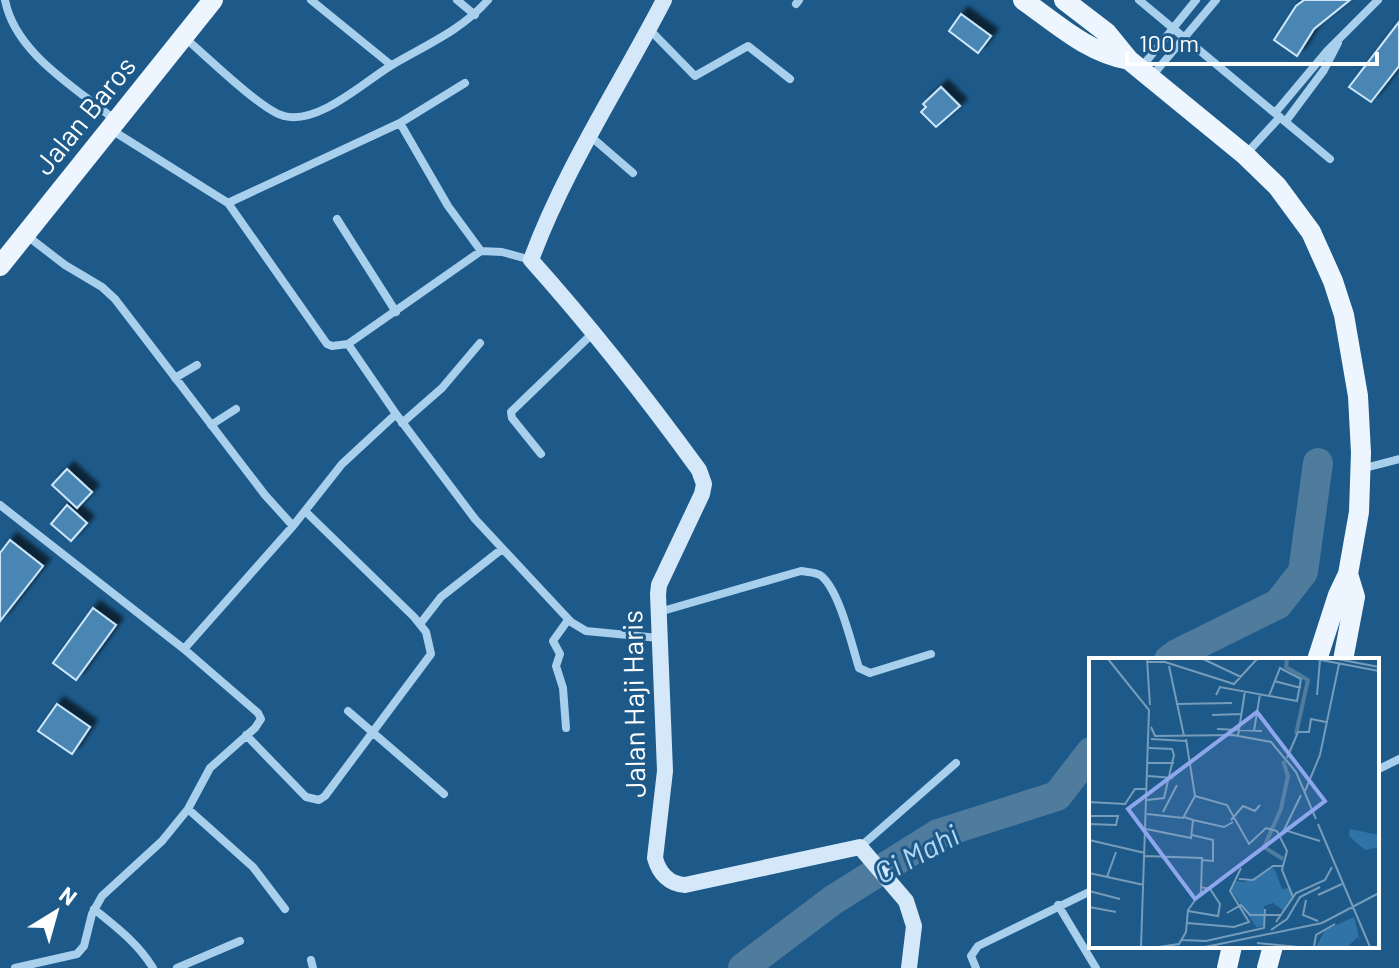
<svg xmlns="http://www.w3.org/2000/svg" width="1399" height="968" viewBox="0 0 1399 968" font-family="Barlow,sans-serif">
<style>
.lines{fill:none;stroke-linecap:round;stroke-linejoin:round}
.river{stroke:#4f7b9d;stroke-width:30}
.building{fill:#4a86b4;stroke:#cde6f9;stroke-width:2;filter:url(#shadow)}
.street{stroke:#a8cfec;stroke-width:8}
.secondary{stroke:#d4e8f9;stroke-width:16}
.primary{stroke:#edf6ff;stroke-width:20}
.labels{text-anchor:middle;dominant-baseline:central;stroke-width:6;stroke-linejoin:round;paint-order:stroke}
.street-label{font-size:28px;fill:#fff;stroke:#1d5a8a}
.water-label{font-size:30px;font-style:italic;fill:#b3d8f3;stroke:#1d5a8a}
.inset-river{fill:none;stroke:#4f7b9d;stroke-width:4}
.inset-road{fill:none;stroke:#779cb9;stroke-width:2}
.view{fill:#8ea6ec;fill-opacity:0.15;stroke:#8ea6ec;stroke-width:4}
.inset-edge{fill:none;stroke:#fff;stroke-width:4}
</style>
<defs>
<filter id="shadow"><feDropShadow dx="7" dy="-7" stdDeviation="2" flood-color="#0009"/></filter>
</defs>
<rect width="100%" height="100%" fill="#1d5a8a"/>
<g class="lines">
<path class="river" d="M 1169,660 L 1177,654 L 1278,604 L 1303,572 L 1318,463
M 743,968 L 833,900 L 938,834 L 1057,796 L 1091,752"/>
</g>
<path class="building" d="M 1304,0 L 1350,0 L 1314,29 L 1297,56 L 1274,40 L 1296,6 Z
M 961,14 L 991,36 L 978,53 L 949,31 Z
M 1399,22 L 1399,66 L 1371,102 L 1349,87 Z
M 941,87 L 960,106 L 936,127 L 921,112 L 926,107 L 923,104 Z
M 67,469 L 92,492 L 77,508 L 52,485 Z
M 67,505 L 87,523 L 71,541 L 51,524 Z
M 10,540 L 43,566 L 0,621 L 0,553 Z
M 93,608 L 116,625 L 76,680 L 53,663 Z
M 57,704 L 90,727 L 72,754 L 38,731 Z"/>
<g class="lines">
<path class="street" d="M 5,0 C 15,53 75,87 115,120
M 311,0 L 391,65
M 457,0 L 475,15
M 1139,0 L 1330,159
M 796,4 L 799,0
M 649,29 L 695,76 L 748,46 L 790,79
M 184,37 C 204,54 262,111 284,116 C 319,125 365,81 392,65 C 426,45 462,30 488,0
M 1140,69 L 1196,0
M 1152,76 L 1216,0
M 1275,113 L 1327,51 L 1378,0
M 1286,121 L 1324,70 L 1338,43
M 400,123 L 448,206 L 481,251
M 110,129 L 228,203 L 327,344 L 332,346 L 348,344 L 481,251 L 502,252 L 531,260
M 589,135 L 633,173
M 1246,154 L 1280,117
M 228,203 L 400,123 L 465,83
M 337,219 L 396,312
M 26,235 L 65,265 L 102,287 L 115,299 L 265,495 L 293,526 L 342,464 L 396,414 L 348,344
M 175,378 L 197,365
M 396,414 L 475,519 L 571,622 L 586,631 L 659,638
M 402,423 L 442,388 L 480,343
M 211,425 L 236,409
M 541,454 L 512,418 L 511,412 L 594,332
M 1361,469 L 1399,459
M 0,505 L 184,649 L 258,713 L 261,719 L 255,728 L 210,768 L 188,809 L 162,841 L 102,896 L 92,914 L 84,946 L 77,954 L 15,968
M 659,612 L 801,571 C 807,572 815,572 820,575 C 839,588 852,646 859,668 L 870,673 L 931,654
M 420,624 L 441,597 L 502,549
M 184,649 L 293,526
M 348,711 L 444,794
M 566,728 L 563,688 L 556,666 L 560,654 L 553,641 L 568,620
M 246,735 L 306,797 L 319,800 L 325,796 L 431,654 L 426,632 L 414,617 L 305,511
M 1377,770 L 1399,759
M 188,809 L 253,867 L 285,909
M 860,847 L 956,763
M 1058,905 L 1096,968
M 94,909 C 116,927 138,943 153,968
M 311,960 L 313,968
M 177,968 L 240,941
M 976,968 L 971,956 L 978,946 L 1091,891"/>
<path class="secondary" d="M 664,0 C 619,87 565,168 531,260 C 591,327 646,397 699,470 L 704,484 L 702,494 L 659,585 L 658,594 L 665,771 L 655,858 C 659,873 669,884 685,885 L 860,847 L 906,901 L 914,926 L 909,968"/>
<path class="primary" d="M 1023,0 C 1057,24 1088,53 1129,60
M 1064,0 L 1107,33 L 1129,60 L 1245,155 L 1277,186 L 1311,232 L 1333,281 L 1344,315 L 1358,396 L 1361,453 L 1359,512 L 1348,574 L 1338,595 L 1317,660
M 0,266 L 213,0
M 1343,660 L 1355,597 L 1348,574
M 1227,968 L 1232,946
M 1267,968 L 1273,946"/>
</g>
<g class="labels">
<g class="street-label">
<text transform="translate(84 115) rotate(-51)">Jalan Baros</text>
<text transform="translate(633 704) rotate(-91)">Jalan Haji Haris</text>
</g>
<g class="water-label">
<text transform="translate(916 853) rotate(-28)">Ci Mahi</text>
</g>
</g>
<g transform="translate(1089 658)">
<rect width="290" height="290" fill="#1d5a8a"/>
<path d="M 261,171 L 290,177 L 290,189 L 276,192 L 260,178 ZM 185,210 L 193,231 L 200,230 L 204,239 L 195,253 L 184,245 L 175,248 L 176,267 L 168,270 L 142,232 L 147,223 L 156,224 ZM 265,259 L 271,284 L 269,279 L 258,289 L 227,289 L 236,272 Z" fill="#3074a7"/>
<path class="inset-river" d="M 198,1 L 197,9 L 219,22 L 207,76M 194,103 L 199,118 L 192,151 L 175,189 L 194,201"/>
<path class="inset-road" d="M 19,1 L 60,52 L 52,289M 58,1 L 61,47M 114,1 L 152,19M 227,1 L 290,13M 248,1 L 290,9M 58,4 L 76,4 L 145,26 L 168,1M 80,8 L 95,78M 185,23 L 212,30M 127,37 L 131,29 L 208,43 L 212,21 L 191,10 L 180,38M 228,37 L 231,2M 87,46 L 143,45M 123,57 L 152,56M 62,69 L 66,78 L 144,77 L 182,84 L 207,114 L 227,161M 128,71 L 173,73M 165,73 L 171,36M 149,78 L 156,33M 62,81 L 97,83M 97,81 L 106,138M 198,100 L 209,74 L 220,74 L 222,61 L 237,64M 59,105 L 85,105M 59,118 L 84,120M 216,133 L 231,97 L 250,6M 212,137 L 195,172 L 231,183M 106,138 L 138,147 L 160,186 L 177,170 L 188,173 L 198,193 L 193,212 L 204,239M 58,142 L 75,140 L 85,97 L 83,91 L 60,90M 0,144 L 36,146 L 46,131 L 58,131M 74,154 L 88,127M 58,156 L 94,160 L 106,138M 0,158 L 29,158 L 27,167 L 0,166M 104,162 L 135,169 L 144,164M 142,162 L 154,148 L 166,153 L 171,147M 229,166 L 281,289M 57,171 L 102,180 L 104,162 L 95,159M 103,177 L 124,182 L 124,203 L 113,202M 0,182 L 56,195M 56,198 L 113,200 L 112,234 L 99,252 L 97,274 L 90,286 L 69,289M 0,215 L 55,227M 18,219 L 27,194M 150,221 L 164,222 L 184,208 L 193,208M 0,233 L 31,241M 229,237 L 253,226M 217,242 L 214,257 L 229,263M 0,249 L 27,254M 99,253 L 129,258 L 131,246 L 121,231 L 111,229M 138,255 L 152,247 L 161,257 L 192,257M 187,264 L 207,235 L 236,222 L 243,209M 98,265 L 145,269 L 160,264 L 141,233 L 152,210M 182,272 L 198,261 L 211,239 L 231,229M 93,282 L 117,283 L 175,270 L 176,251M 168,285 L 209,289M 116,289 L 233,265 L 290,235M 225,289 L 227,277 L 246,266"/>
<path class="view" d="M 168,54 L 236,143 L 106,241 L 39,151 Z"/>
<rect width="290" height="290" class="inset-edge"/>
</g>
<g transform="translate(56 912) rotate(37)" stroke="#1d5a8a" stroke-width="6" paint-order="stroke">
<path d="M0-6L14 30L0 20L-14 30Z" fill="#ffffff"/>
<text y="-12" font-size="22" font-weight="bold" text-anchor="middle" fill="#ffffff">N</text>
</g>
<path d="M1127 52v12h250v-12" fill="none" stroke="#ffffff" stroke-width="4"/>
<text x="1139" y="52" font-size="24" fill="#ffffff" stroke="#1d5a8a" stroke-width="6" paint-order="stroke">100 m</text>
</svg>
